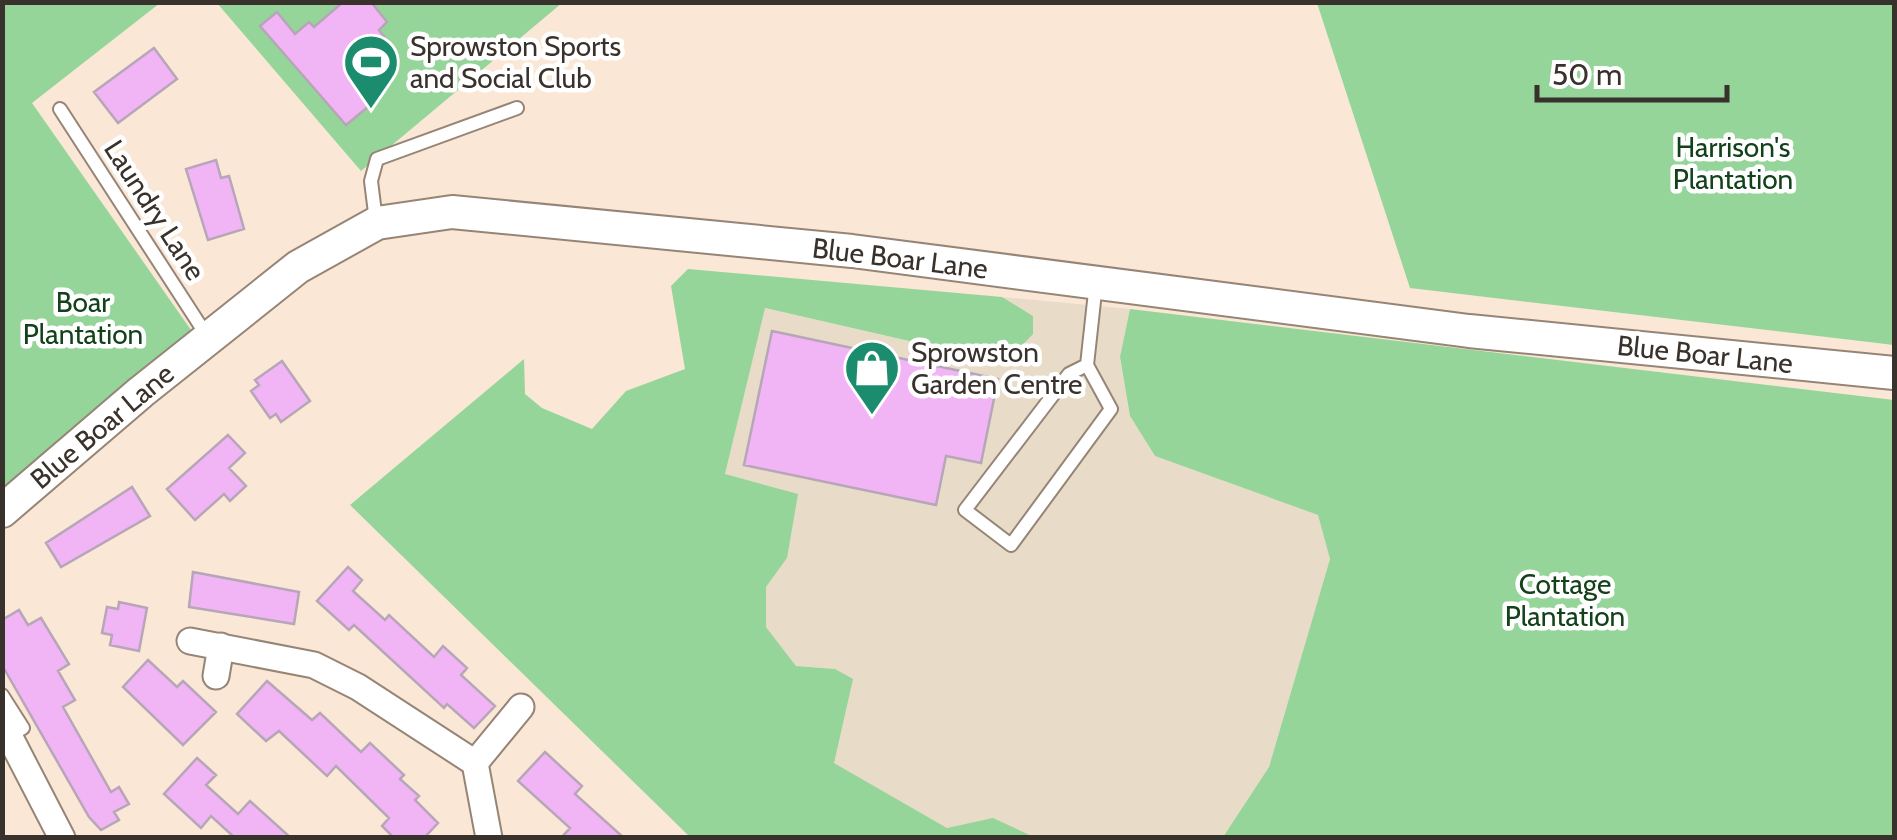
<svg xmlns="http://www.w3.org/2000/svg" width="1897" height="840" viewBox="0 0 1897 840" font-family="Cabin,sans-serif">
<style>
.commercial{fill:#e8dbc8}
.green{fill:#95d59a}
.building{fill:#f1b5f5;stroke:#b6a6b7;stroke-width:2.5}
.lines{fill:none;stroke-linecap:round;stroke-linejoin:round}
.service-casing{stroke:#968576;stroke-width:16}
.minor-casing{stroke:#968576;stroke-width:29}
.tertiary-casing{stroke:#968576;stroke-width:36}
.service{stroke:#fff;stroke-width:12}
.minor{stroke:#fff;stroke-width:25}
.tertiary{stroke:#fff;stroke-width:32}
.labels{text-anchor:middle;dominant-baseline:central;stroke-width:9;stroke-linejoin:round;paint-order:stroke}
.poi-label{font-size:28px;fill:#39312b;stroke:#fff;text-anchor:start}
.park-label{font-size:28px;fill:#12411a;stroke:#fff}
.street-label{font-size:28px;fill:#39312b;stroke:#fff}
</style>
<rect width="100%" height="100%" fill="#fae7d6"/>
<path class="commercial" d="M 1002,297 L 1130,309 L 1120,358 L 1130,416 L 1155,456 L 1318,515 L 1330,559 L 1269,767 L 1223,837 L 1034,837 L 993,819 L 947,828 L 834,763 L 835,669 L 796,666 L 766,627 L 766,587 L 787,558 L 725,475 L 764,308 L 1004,363 L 1033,316 Z"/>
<path class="green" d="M 3,3 L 160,3 L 32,103 L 191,330 L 3,498 Z
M 217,3 L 562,3 L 361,171 Z
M 1317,3 L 1894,3 L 1894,345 L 1410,288 Z
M 688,269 L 1002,297 L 1033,316 L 1033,334 L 1005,363 L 765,308 L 725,474 L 798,494 L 787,558 L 766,587 L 766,627 L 796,666 L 835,669 L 853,679 L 834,763 L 947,828 L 993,818 L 1034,837 L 690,837 L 350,505 L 524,359 L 525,394 L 542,408 L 592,429 L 626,391 L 685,369 L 671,286 Z
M 1130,309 L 1894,400 L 1894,837 L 1223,837 L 1269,767 L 1330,559 L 1318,515 L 1155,456 L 1130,416 L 1120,357 Z"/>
<path class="building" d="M 343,2 L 371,2 L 387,22 L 379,30 L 387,40 L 360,62 L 365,70 L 356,78 L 375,101 L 346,125 L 260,26 L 277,12 L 295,34 L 309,22 L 314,27 Z
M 154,48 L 177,79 L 118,123 L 94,92 Z
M 216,160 L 221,178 L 229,176 L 244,229 L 208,240 L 186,169 Z
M 772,331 L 998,379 L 981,463 L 946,456 L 936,505 L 744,465 Z
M 282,361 L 310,401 L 281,422 L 276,414 L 270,418 L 251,391 L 259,385 L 255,380 Z
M 228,435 L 245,453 L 229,468 L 246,486 L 230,501 L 224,494 L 195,520 L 167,489 Z
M 132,487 L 150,516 L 61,567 L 46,543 Z
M 348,567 L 362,580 L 353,591 L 385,620 L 389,615 L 434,657 L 443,646 L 467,668 L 461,675 L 495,706 L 474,728 L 447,704 L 444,708 L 354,625 L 349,630 L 317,601 Z
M 193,572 L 299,592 L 294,624 L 189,607 Z
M 119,602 L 147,608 L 139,651 L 110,645 L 112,635 L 102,633 L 107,607 L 118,609 Z
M 19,610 L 28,625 L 41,618 L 69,664 L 58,671 L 75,700 L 63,707 L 111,792 L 119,787 L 129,804 L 114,812 L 119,820 L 101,830 L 89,817 L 2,665 L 2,620 Z
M 148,660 L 177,687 L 183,681 L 216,712 L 183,745 L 123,687 Z
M 267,681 L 312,720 L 320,713 L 361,752 L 370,743 L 404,775 L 400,779 L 419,796 L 415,800 L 438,823 L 424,838 L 394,838 L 382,826 L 389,818 L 336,766 L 327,776 L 279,731 L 266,741 L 237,714 Z
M 545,752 L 582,786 L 575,794 L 624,838 L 561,838 L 570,828 L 518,781 Z
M 197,758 L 216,775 L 206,785 L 238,814 L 250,801 L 291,838 L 235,838 L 211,816 L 201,828 L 164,794 Z"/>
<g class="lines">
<g class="service-casing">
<path id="service" d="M 60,109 L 207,336
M 376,221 L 371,181 L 377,159 L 517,108
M 1087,365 L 1069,374 L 965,510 L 1011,545 L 1111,409 L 1087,365 L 1096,283
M 2,695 L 23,728 L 5,738"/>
</g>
<g class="minor-casing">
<path id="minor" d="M 190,641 L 314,665 L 358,687 L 475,763 L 489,838
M 216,676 L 221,646
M 2,722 L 62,838
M 475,763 L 521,707"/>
</g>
<g class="tertiary-casing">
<path id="tertiary" d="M 2,511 L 141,392 L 298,267 L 377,223 L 452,212 L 852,251 L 1469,331 L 1894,373"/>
</g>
<use href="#service" class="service"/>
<use href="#minor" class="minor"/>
<use href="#tertiary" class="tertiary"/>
</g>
<defs>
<g id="stadium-pin" transform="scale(2.875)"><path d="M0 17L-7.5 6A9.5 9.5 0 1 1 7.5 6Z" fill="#1b8d6e" stroke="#fff"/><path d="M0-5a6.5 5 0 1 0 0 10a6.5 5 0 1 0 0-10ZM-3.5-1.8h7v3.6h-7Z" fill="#fff"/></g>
<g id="shop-pin" transform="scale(2.875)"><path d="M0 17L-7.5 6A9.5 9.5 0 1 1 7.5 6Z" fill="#1b8d6e" stroke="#fff"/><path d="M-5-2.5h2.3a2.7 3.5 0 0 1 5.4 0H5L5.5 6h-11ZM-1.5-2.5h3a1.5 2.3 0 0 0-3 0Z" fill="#fff"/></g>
</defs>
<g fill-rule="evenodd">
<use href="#stadium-pin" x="371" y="62"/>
<use href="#shop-pin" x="872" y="368"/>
</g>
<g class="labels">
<g class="poi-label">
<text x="410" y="46">Sprowston Sports<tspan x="410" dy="32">and Social Club</tspan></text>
<text x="911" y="352">Sprowston<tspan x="911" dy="32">Garden Centre</tspan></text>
</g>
<g class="park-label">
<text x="1733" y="147">Harrison's<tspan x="1733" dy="32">Plantation</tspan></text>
<text x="83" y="302">Boar<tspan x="83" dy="32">Plantation</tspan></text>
<text x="1565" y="584">Cottage<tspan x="1565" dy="32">Plantation</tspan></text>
</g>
<g class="street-label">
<text transform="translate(155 210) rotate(57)">Laundry Lane</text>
<text transform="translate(900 258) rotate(7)">Blue Boar Lane</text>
<text transform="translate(1705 354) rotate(6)">Blue Boar Lane</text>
<text transform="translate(102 426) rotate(-40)">Blue Boar Lane</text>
</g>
</g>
<rect width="1897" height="840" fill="none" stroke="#39312b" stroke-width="10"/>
<path d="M1537 85v15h190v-15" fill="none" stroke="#39312b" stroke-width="5"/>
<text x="1552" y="85" font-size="30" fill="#39312b" stroke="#ffffff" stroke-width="8" paint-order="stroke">50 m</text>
</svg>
